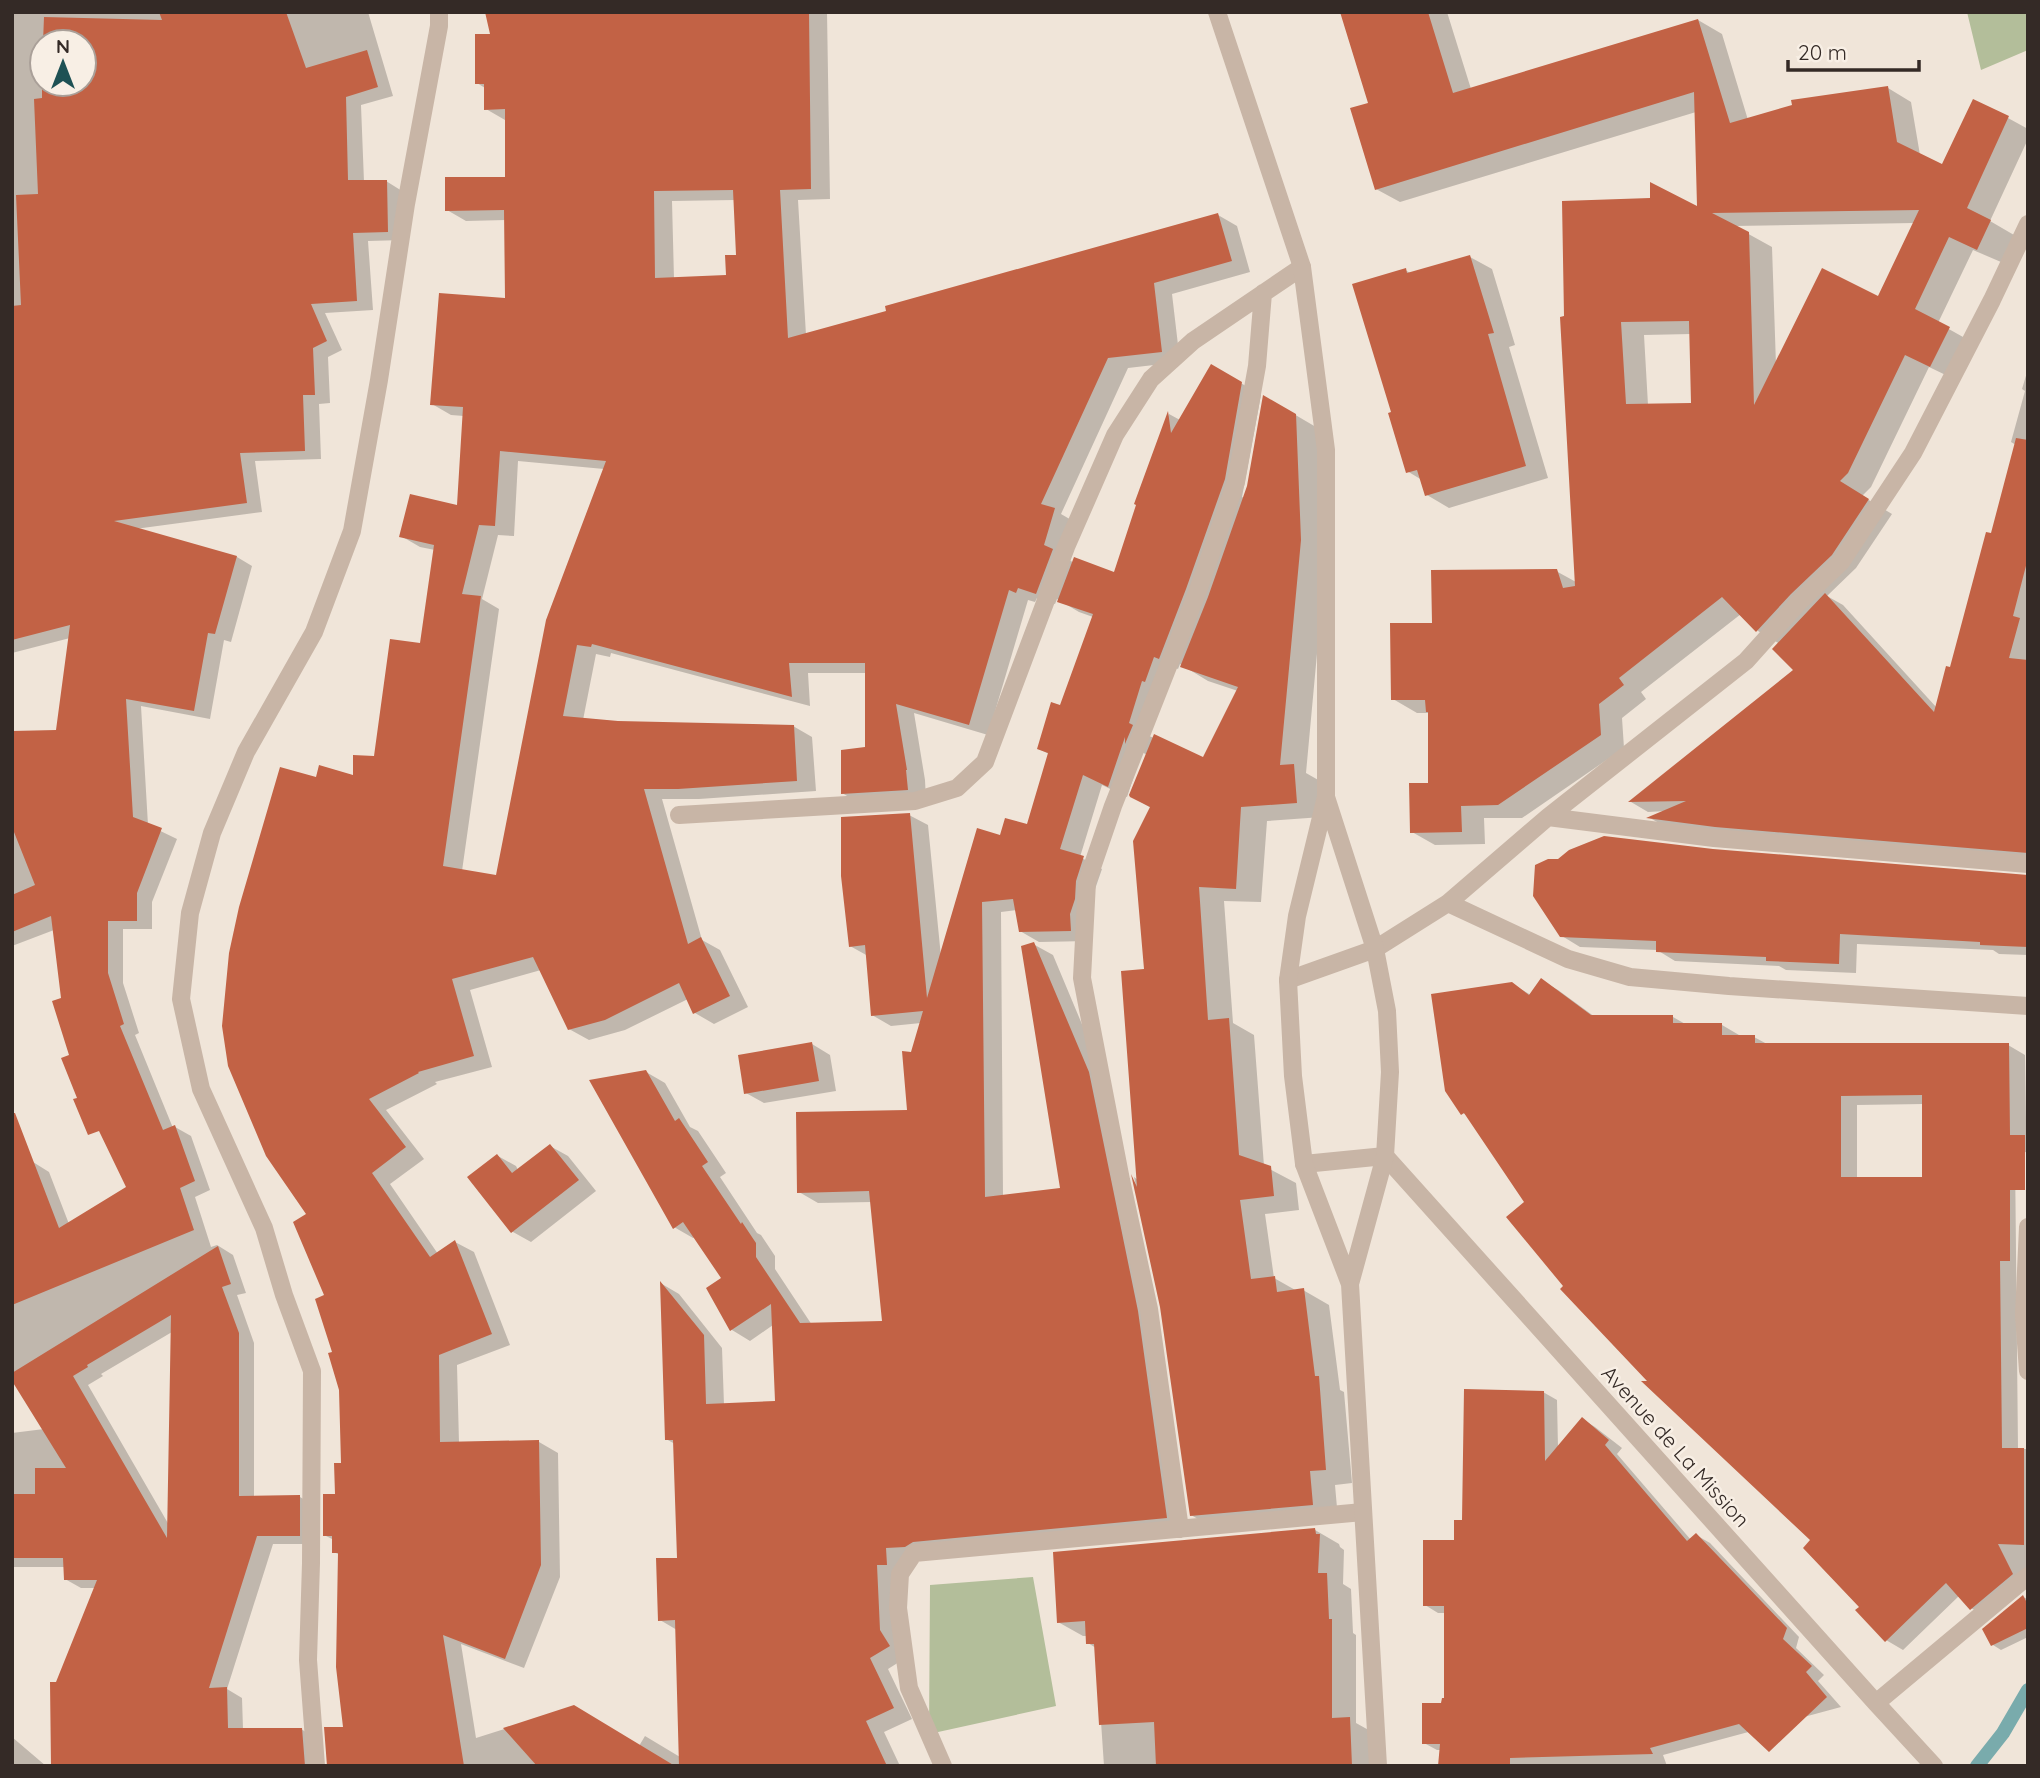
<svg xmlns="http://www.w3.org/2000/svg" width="2040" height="1778" viewBox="0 0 2040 1778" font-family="Quicksand,sans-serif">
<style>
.green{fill:#b3be9a}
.shadow{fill:#0003;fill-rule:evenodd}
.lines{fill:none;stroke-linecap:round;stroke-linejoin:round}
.stream{stroke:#79abac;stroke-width:14}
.building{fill:#c26245;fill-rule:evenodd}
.minor{stroke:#c8b5a6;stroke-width:18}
.tertiary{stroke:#c8b5a6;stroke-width:18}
.labels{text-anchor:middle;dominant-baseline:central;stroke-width:5;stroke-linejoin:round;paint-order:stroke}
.street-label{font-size:21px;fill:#342a26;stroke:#f8efe5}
</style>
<rect width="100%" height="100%" fill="#f0e5d9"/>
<path class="green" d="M 1967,12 L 2028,12 L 2028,50 L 1981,70 Z
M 1033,1577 L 1056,1706 L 929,1734 L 930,1585 Z"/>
<path class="shadow" d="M 12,12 L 368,12 L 393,96 L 361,105 L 364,182 L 386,181 L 402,191 L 404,240 L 368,241 L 373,310 L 325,313 L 342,350 L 328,357 L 330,403 L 319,404 L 321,459 L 255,461 L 262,512 L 135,529 L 237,557 L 252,566 L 231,642 L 224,640 L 210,719 L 141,706 L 148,825 L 177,839 L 152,902 L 152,929 L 123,929 L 123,983 L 139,1033 L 135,1035 L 173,1128 L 175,1127 L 191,1136 L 210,1190 L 195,1197 L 211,1247 L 217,1245 L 233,1255 L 246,1293 L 237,1295 L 254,1343 L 254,1497 L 300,1497 L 315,1506 L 315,1544 L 273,1544 L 227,1689 L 242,1698 L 243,1729 L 301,1729 L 317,1739 L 319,1766 L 53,1766 L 58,1684 L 95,1588 L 81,1588 L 65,1579 L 65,1567 L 12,1567 L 12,1433 L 44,1429 L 12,1378 L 12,1163 L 33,1162 L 49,1172 L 69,1224 L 129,1188 L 72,1056 L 54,930 L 12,946 L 12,741 L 58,732 L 70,638 L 12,653 ZM 42,42 L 84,42 L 84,84 L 42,84 ZM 172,1332 L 169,1525 L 88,1385 L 103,1376 L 101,1374 Z
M 487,12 L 827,12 L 830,199 L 798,200 L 806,335 L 1218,215 L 1237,226 L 1250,272 L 1172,294 L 1180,362 L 1128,368 L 1061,514 L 1073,521 L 1063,556 L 1074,563 L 1115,574 L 1138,505 L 1136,504 L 1169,414 L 1180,420 L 1212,366 L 1261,395 L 1242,497 L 1244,498 L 1248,486 L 1265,397 L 1321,430 L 1326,556 L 1306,773 L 1320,781 L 1322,817 L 1267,821 L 1261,902 L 1224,901 L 1233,1023 L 1254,1035 L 1264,1166 L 1296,1183 L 1299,1210 L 1265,1214 L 1274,1278 L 1297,1291 L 1303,1290 L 1329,1305 L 1340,1390 L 1344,1392 L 1352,1483 L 1335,1485 L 1338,1519 L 1217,1530 L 1191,1515 L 1162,1307 L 1134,1177 L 1138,1180 L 1151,808 L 1131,796 L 1147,755 L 1142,752 L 1127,797 L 1102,785 L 1080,857 L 1102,869 L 1094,892 L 1089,941 L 1039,942 L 1020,931 L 1017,910 L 1001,912 L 1003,1196 L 1062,1190 L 1033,944 L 1053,955 L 1107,1084 L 1185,1529 L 904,1558 L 907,1657 L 888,1669 L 912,1719 L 884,1732 L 900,1766 L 329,1766 L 345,1728 L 340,1555 L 334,1552 L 334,1540 L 324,1535 L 337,1496 L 342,1465 L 341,1390 L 326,1296 L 308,1214 L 317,779 L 355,777 L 375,758 L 421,645 L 435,550 L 420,547 L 401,536 L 459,508 L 464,416 L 451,415 L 432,404 L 507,299 L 506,220 L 466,221 L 447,210 L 507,178 L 505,120 L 486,109 L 485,88 L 477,83 L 492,35 ZM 735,200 L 738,256 L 728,276 L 674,279 L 672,201 ZM 518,461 L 604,469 L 498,877 L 462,871 L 499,609 L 482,599 L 498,535 L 514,536 ZM 1037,598 L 1055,604 L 1057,599 L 1079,612 L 1093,617 L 1061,707 L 1039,749 L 1049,754 L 1028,826 L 1001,838 L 941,957 L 928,825 L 909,815 L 850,946 L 868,956 L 872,1015 L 891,1026 L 921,1023 L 912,1054 L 909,1112 L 799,1192 L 818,1203 L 872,1202 L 884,1322 L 812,1325 L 775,1269 L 775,1256 L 761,1235 L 757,1233 L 720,1177 L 726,1173 L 698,1131 L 690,1127 L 665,1083 L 646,1072 L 674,1227 L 693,1238 L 695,1237 L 723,1278 L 708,1288 L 732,1330 L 750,1341 L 773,1325 L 777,1403 L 724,1405 L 722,1348 L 679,1294 L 662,1284 L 666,1439 L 675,1444 L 679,1559 L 660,1620 L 677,1630 L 680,1757 L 645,1736 L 639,1746 L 574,1707 L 476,1738 L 461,1644 L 524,1668 L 560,1577 L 558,1453 L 539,1442 L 459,1443 L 457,1365 L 510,1345 L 474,1252 L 455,1242 L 438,1254 L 390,1184 L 424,1159 L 386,1110 L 437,1084 L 435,1082 L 492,1067 L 470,990 L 541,970 L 569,1029 L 589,1040 L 625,1030 L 688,999 L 695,1013 L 714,1024 L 748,1007 L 720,950 L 702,940 L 662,799 L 699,799 L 816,791 L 812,737 L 793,726 L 618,722 L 583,720 L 596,654 L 610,657 L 611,653 L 810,706 L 808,673 L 866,673 L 866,748 L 842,793 L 861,804 L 926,800 L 925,780 L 914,713 L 988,735 L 1028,600 L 1035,602 ZM 1180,664 L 1208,681 L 1238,691 L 1204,760 L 1147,735 L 1173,667 L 1178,669 Z
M 1341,12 L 1447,12 L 1471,89 L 1698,20 L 1722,34 L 1748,120 L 1888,88 L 1911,102 L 1920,155 L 1943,166 L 2008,118 L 2028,129 L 2028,139 L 1990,221 L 2014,235 L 2001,262 L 1973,250 L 1938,323 L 1972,342 L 1954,379 L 1929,367 L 1871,487 L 1862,496 L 1892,514 L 1856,568 L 1827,596 L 1843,605 L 1937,708 L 1951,669 L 1992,535 L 2016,445 L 2011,442 L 2025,391 L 2022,389 L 2028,369 L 2028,860 L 1666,827 L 1650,818 L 1666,811 L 1648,812 L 1631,802 L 1795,670 L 1780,644 L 1758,631 L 1741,614 L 1641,692 L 1646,699 L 1622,718 L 1624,748 L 1522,818 L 1484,818 L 1485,844 L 1435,845 L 1412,832 L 1430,785 L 1430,713 L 1417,713 L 1393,699 L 1434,624 L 1556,571 L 1576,582 L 1562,318 L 1699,209 L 1696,112 L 1400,202 L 1376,189 L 1370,104 ZM 1914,223 L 1879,298 L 1776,365 L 1772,247 L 1734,226 ZM 1691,334 L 1693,405 L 1648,405 L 1644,335 Z
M 1470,257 L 1492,269 L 1515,345 L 1509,347 L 1548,478 L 1449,508 L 1427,495 L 1422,480 L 1407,471 L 1394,413 L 1405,270 L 1412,274 Z
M 1712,851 L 2028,877 L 2028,955 L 1999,954 L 1993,950 L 1857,944 L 1856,973 L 1786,970 L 1779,966 L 1675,961 L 1657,950 L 1580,947 L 1562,936 Z
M 1542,981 L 1558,990 L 1595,1017 L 1673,1017 L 1687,1025 L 1722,1025 L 1739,1035 L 1739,1037 L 1754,1037 L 1767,1044 L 2008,1045 L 2025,1055 L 2026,1119 L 2028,1119 L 2027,1152 L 2015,1153 L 2018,1449 L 2028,1449 L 2028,1585 L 1988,1618 L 1971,1608 L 1960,1595 L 1903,1650 L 1886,1640 L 1812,1540 L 1651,1382 L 1565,1286 L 1527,1202 L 1468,1116 L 1463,1113 L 1512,984 L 1531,995 ZM 1924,1104 L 1924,1178 L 1857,1178 L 1857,1105 Z
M 812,1044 L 830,1055 L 836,1091 L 764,1103 L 746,1093 Z
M 550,1146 L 568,1156 L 596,1191 L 531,1242 L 513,1232 L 470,1178 L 498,1156 L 516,1166 L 518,1170 Z
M 1543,1392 L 1557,1400 L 1558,1448 L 1582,1419 L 1595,1427 L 1622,1448 L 1617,1454 L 1691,1540 L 1696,1535 L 1710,1543 L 1799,1637 L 1796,1648 L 1824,1675 L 1818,1681 L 1841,1707 L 1663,1755 L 1667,1766 L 1443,1766 L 1442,1750 L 1437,1750 L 1424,1743 L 1446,1700 L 1446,1613 L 1438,1613 L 1425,1605 L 1464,1522 Z
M 1315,1530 L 1339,1544 L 1340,1547 L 1344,1550 L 1343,1584 L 1351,1589 L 1353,1633 L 1356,1635 L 1356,1723 L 1374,1733 L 1376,1766 L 1104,1766 L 1096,1648 L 1088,1643 L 1087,1636 L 1083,1636 L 1058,1622 Z
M 2023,1597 L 2028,1599 L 2028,1637 L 2001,1650 L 1993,1645 Z
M 12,1737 L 46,1766 L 12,1766 Z"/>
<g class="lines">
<path class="stream" d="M 1977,1766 L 2003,1733 L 2028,1690"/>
</g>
<path class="building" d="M 159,12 L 286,12 L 306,68 L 367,50 L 378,87 L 346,97 L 348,180 L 387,180 L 388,232 L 353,233 L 357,301 L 311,304 L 327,341 L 313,348 L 315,395 L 303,395 L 305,451 L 240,453 L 247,503 L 114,521 L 237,556 L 215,634 L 208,633 L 194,711 L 126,699 L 133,817 L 162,828 L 137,893 L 137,921 L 108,921 L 108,973 L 124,1024 L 120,1026 L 163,1130 L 175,1125 L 195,1181 L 180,1188 L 194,1230 L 12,1305 L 12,1113 L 15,1113 L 59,1228 L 126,1187 L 99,1131 L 88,1135 L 73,1099 L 77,1098 L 61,1058 L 69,1055 L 52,1001 L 61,998 L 51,916 L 12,932 L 12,895 L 35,885 L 12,827 L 12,731 L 56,730 L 70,625 L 12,640 L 12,306 L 21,305 L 16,195 L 38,194 L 34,99 L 42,98 L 42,84 L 84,84 L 84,42 L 43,42 L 44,17 L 162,20 Z
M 485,12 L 809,12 L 811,189 L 780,190 L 788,338 L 886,311 L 885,306 L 1218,213 L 1232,261 L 1154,283 L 1162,352 L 1108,358 L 1041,504 L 1055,508 L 1044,545 L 1053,549 L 1036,594 L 1018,588 L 1016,593 L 1009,590 L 969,725 L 896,704 L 907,770 L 906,770 L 908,790 L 841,794 L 841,750 L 865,747 L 865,663 L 789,663 L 792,697 L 592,644 L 591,647 L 577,645 L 563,716 L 618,721 L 794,725 L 797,781 L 678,789 L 644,789 L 688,944 L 701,937 L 730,996 L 693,1014 L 679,983 L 605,1020 L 568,1030 L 533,957 L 452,979 L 474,1056 L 418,1072 L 419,1073 L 369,1099 L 406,1147 L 372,1173 L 430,1257 L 455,1240 L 492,1334 L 439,1355 L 440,1442 L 539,1440 L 541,1565 L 505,1659 L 443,1635 L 464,1766 L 327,1766 L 324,1727 L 343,1727 L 336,1667 L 338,1553 L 332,1553 L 332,1536 L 323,1536 L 323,1494 L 335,1494 L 334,1463 L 341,1463 L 339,1390 L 328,1353 L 332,1352 L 315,1299 L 324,1295 L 293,1222 L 306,1214 L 266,1156 L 228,1066 L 222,1026 L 229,953 L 239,907 L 280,767 L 316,777 L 319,765 L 353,775 L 353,755 L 374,756 L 390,639 L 420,643 L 434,545 L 399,537 L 410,494 L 457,505 L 463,407 L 430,405 L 439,293 L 505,298 L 504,210 L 445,211 L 445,177 L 505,177 L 505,109 L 484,110 L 484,84 L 475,84 L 475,34 L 490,34 ZM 733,190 L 736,255 L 725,255 L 726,275 L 655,278 L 654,191 ZM 500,451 L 606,461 L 546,620 L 496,875 L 443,866 L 481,596 L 462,594 L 479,525 L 495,526 Z
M 1340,12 L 1428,12 L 1453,93 L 1698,19 L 1730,123 L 1792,105 L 1791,100 L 1888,86 L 1897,142 L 1942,164 L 1973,99 L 2009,116 L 1967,208 L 1991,220 L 1977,250 L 1949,237 L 1915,309 L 1950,327 L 1930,367 L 1905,355 L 1848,473 L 1840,481 L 1869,499 L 1832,555 L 1791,594 L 1756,632 L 1722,597 L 1619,678 L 1624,685 L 1599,704 L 1601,735 L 1498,805 L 1461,806 L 1462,832 L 1410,833 L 1409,783 L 1428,783 L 1428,712 L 1426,712 L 1425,700 L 1391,700 L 1390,623 L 1432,623 L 1431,570 L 1557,569 L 1563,588 L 1575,586 L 1560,317 L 1564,316 L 1562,201 L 1650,198 L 1650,182 L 1697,206 L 1694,92 L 1375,190 L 1350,108 L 1368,103 ZM 1919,210 L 1878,296 L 1822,268 L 1754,405 L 1749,232 L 1712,213 ZM 1689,321 L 1691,403 L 1626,404 L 1621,322 Z
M 1470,255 L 1494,333 L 1488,334 L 1526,466 L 1425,496 L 1417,470 L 1406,473 L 1388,413 L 1391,412 L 1352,284 L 1406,268 L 1407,273 Z
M 1211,364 L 1242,382 L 1225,479 L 1186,589 L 1159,659 L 1154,657 L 1145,682 L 1142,681 L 1129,723 L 1133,725 L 1125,744 L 1125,737 L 1108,787 L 1083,775 L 1060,849 L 1084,856 L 1076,881 L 1075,899 L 1070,914 L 1071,931 L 1019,932 L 1013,899 L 982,902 L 985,1197 L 1060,1188 L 1021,946 L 1034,942 L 1089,1072 L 1138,1311 L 1167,1518 L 913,1542 L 905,1547 L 886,1548 L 887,1565 L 877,1565 L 880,1630 L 890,1646 L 870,1658 L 894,1708 L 866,1721 L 887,1766 L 679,1766 L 675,1620 L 658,1621 L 656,1558 L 677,1558 L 673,1440 L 665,1440 L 660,1281 L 704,1335 L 706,1404 L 775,1401 L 771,1304 L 730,1331 L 706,1288 L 721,1278 L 683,1222 L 673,1229 L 589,1080 L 646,1070 L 675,1121 L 679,1118 L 708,1162 L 702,1166 L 741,1224 L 742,1222 L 756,1243 L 756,1257 L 800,1323 L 882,1321 L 869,1191 L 797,1193 L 796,1112 L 907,1110 L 902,1051 L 911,1052 L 923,1011 L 871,1016 L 865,945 L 849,947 L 841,876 L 841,817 L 910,813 L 927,998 L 977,828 L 1000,835 L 1005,818 L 1027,824 L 1048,753 L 1037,749 L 1051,702 L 1060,705 L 1093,614 L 1057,602 L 1074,557 L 1114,572 L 1136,505 L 1134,504 L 1168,411 L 1171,433 Z
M 1263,395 L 1296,414 L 1301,540 L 1280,765 L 1294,764 L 1297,803 L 1241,807 L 1236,889 L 1199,887 L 1208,1020 L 1229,1018 L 1239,1155 L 1271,1166 L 1274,1196 L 1240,1200 L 1251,1279 L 1275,1276 L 1277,1292 L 1304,1288 L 1315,1376 L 1319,1376 L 1326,1470 L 1310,1471 L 1313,1505 L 1190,1516 L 1160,1307 L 1131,1174 L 1137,1187 L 1121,971 L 1144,969 L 1133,841 L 1150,807 L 1130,797 L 1129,795 L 1154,734 L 1203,757 L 1238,687 L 1180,667 L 1208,597 L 1247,486 Z
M 2016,438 L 2028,440 L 2028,558 L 2013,616 L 2020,618 L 2009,658 L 2028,660 L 2028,853 L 1715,827 L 1646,818 L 1686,801 L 1628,802 L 1793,670 L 1772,649 L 1825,593 L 1934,712 L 1946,666 L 1950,667 L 1986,532 L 1991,533 Z
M 1604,836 L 1713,849 L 2028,875 L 2028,947 L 1980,945 L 1980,942 L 1840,934 L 1839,964 L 1766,961 L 1766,957 L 1656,952 L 1656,941 L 1560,937 L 1533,896 L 1535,865 L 1548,859 L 1558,859 L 1569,850 Z
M 1541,978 L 1591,1015 L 1673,1015 L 1673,1023 L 1722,1023 L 1722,1035 L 1755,1035 L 1755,1043 L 2009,1043 L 2010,1135 L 2025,1135 L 2025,1190 L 2010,1190 L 2010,1261 L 2000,1261 L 2002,1448 L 2024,1448 L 2024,1545 L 1998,1544 L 2013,1574 L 1970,1610 L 1946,1583 L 1885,1642 L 1855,1610 L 1859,1607 L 1803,1548 L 1810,1540 L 1641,1381 L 1647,1381 L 1560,1289 L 1563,1286 L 1506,1217 L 1524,1202 L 1464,1113 L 1461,1115 L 1445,1091 L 1431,994 L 1512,982 L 1529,995 ZM 1922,1095 L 1922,1177 L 1841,1177 L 1841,1096 Z
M 812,1042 L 819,1081 L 744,1094 L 738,1055 Z
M 550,1144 L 579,1180 L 511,1233 L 467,1177 L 497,1154 L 512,1173 Z
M 218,1246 L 231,1284 L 222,1287 L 239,1333 L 239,1496 L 300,1495 L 300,1536 L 257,1536 L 209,1688 L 227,1687 L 228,1728 L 302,1728 L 305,1766 L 51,1766 L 50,1682 L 56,1682 L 97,1580 L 64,1580 L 63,1558 L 12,1558 L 12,1494 L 35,1494 L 35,1468 L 66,1468 L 12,1381 L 12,1373 ZM 171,1315 L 167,1538 L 73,1376 L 88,1367 L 87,1365 Z
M 1464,1389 L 1544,1391 L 1545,1461 L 1582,1417 L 1609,1440 L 1605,1445 L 1687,1541 L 1696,1533 L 1787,1628 L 1783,1639 L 1812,1666 L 1806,1672 L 1827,1697 L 1769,1752 L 1739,1724 L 1650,1748 L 1653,1754 L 1510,1758 L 1510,1766 L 1438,1766 L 1440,1744 L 1422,1744 L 1422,1703 L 1441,1703 L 1442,1698 L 1444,1698 L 1444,1606 L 1423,1606 L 1423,1540 L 1454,1540 L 1454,1520 L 1462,1520 Z
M 1315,1528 L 1316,1534 L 1320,1534 L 1318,1573 L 1327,1573 L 1329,1619 L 1332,1619 L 1332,1718 L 1350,1717 L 1352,1766 L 1156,1766 L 1154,1722 L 1099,1725 L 1094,1644 L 1086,1644 L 1085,1621 L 1057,1623 L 1053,1552 Z
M 2023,1595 L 2028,1605 L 2028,1628 L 1991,1646 L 1982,1629 Z
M 574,1705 L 675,1766 L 537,1766 L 503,1728 Z"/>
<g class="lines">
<path class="minor" d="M 679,815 L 915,801 L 957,788 L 985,762 L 1066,547 L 1115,435 L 1151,379 L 1193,341 L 1302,267
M 1548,817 L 1714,838 L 2028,864
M 1448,903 L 1568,959 L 1630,977 L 1729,986 L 2028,1006
M 1288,980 L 1375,949 L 1448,903 L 1548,817 L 1746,661 L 1799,602 L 1841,562 L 1913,453 L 1992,300 L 2028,224
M 1304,1164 L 1385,1156 L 1876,1703 L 1934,1766
M 2028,1227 L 2024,1315 L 2028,1371
M 1180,1529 L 1149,1309 L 1121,1180 L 1082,978 L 1087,882 L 1113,806 L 1197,593 L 1236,482 L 1257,366 L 1263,293
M 1876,1703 L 2028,1576
M 316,1766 L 308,1660 L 311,1563 L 312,1371 L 284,1295 L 264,1228 L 201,1089 L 181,999 L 190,913 L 212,833 L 246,752 L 314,632 L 352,531 L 379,380 L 406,204 L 439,26 L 439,12
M 943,1766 L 909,1688 L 898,1608 L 900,1574 L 914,1553 L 1363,1512"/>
<path class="tertiary" d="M 1217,12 L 1302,267 L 1326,450 L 1326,797 L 1297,916 L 1288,980 L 1293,1076 L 1304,1164 L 1350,1284 L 1378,1766
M 1326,797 L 1375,949 L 1387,1011 L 1390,1072 L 1385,1156 L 1350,1284"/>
</g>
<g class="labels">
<g class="street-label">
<text transform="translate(1676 1446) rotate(48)">Avenue de La Mission</text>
</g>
</g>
<rect width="2040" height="1778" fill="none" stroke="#342a26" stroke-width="28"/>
<g transform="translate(63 63)"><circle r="33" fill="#f8efe5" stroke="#aaa099" stroke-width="2"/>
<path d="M0-5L12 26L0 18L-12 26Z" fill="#1e5154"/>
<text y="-10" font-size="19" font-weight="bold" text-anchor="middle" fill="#342a26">N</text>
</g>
<path d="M1788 60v10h131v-10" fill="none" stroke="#342a26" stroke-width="3.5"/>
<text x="1798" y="60" font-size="21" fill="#342a26" stroke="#f8efe5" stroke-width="5" paint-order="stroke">20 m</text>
</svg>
